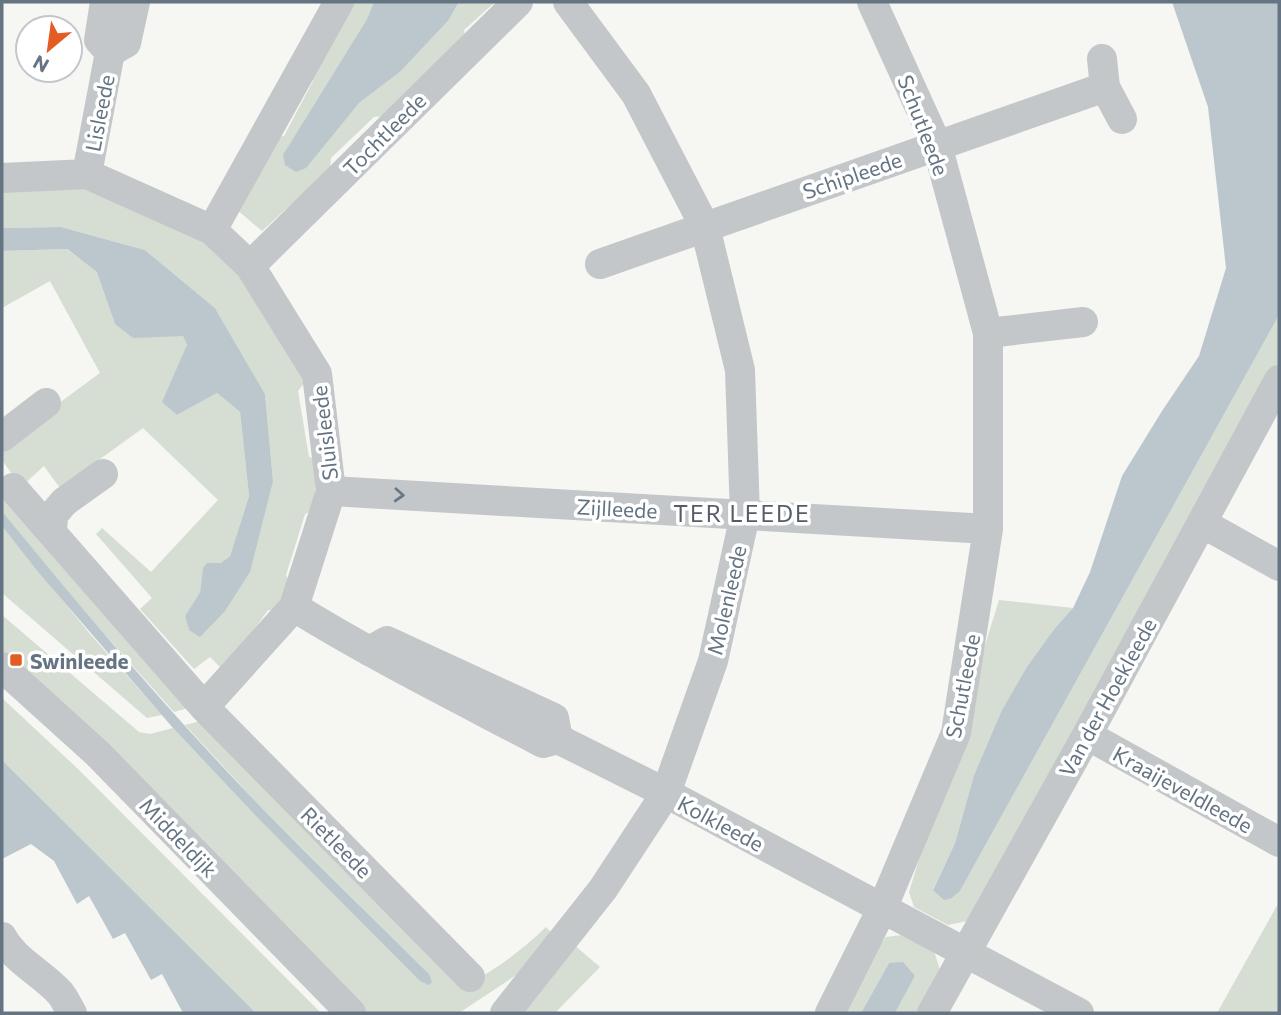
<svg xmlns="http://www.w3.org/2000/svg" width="1281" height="1015" viewBox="0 0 1281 1015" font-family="Commissioner,sans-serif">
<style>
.green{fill:#d6ddd3}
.water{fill:#bcc7cd}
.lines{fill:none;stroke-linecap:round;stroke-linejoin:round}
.minor{stroke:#c3c7ca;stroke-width:30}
.oneway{stroke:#697887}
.poi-dot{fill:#e45b24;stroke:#fff;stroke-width:2.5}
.labels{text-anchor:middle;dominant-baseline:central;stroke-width:7;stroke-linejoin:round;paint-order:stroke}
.street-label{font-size:21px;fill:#647483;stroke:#fff}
.poi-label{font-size:21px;font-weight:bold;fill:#647483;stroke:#fff;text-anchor:start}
.neighbourhood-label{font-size:23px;letter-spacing:2px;fill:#525d68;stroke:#fff}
</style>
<rect width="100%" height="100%" fill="#f6f6f2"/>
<path class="green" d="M 348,2 L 374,2 L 366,21 L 336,129 L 359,103 L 400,72 L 448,21 L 459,2 L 495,2 L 464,30 L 465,39 L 385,116 L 374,117 L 331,158 L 330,169 L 262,231 L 235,208 L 275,137 L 284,136 L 313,81 L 310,70 Z
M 69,182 L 177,219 L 238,268 L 305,382 L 298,391 L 309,457 L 317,459 L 314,510 L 305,514 L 286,575 L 292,586 L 276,611 L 268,610 L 224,671 L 210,657 L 194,669 L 140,609 L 152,598 L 96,534 L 102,528 L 151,572 L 218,500 L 143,428 L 60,488 L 44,466 L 21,487 L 2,460 L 2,445 L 100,373 L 50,281 L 2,308 L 2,251 L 66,249 L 98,272 L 115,324 L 183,335 L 187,345 L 177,415 L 217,393 L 240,412 L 249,496 L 230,556 L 221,563 L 203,568 L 200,592 L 185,616 L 189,630 L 273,481 L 265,394 L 215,308 L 145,250 L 61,227 L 2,228 L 2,187 Z
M 1279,315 L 1279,367 L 967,921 L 948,925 L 914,907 L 909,892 L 999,600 L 1073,608 L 1055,628 L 1001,712 L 974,775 L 955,843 L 933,889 L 952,898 L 960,891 Z
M 2,482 L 188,708 L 174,712 L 74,600 L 2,511 Z
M 2,526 L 90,634 L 162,715 L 147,718 L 2,593 Z
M 2,615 L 139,732 L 150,734 L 173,728 L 253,813 L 429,974 L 259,805 L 185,725 L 205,720 L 465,986 C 496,970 521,951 546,927 L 551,932 L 521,972 L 459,1013 L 366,1013 L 111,755 L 2,651 Z
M 2,698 L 78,769 L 321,1013 L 256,1013 L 2,760 Z
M 1279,902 L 1279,1013 L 1217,1013 Z
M 902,935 L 934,951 L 940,970 L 924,1013 L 895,1013 L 915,976 L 889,963 L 861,1013 L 838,1013 L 877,939 L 882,942 L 886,937 Z
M 573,944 L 600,967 L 555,1013 L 522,1013 Z"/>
<path class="water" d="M 374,2 L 459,2 L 448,21 L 400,72 L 359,103 L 306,168 L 296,172 L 285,165 L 283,155 L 366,21 Z
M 1172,2 L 1279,2 L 1279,315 L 960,891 L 952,898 L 944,900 L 933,890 L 955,843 L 974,775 L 1001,712 L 1027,667 L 1055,628 L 1073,608 L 1090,572 L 1122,476 L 1162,411 L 1199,356 L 1226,268 L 1208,107 Z
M 61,227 L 145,250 L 215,308 L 265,394 L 273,481 L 250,572 L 225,611 L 200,637 L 189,630 L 185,616 L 200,592 L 203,568 L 207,563 L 221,563 L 230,556 L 249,496 L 240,412 L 217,393 L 177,415 L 162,402 L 187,345 L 183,336 L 133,338 L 115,324 L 97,272 L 67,249 L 2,251 L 2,228 Z
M 2,511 C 84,612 169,712 260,806 C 316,863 373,918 429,974 L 432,982 L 429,985 L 420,981 L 253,813 L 173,728 L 39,573 L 2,526 Z
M 2,760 L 256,1013 L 183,1013 L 162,974 L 151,980 L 125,933 L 113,939 L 89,896 L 77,904 L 54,861 L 31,844 L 2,859 Z
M 903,962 L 915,976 L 895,1013 L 861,1013 L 889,963 Z"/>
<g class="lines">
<path class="minor" d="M 105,2 L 99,40 L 110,52
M 1102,59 L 1105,87 L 1122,119
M 87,174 L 110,52 L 126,43 L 135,2
M 2,178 L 87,174 L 212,230 L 250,266 L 317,374 L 331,491 L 294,607 L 204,707 L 52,533 L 53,515 L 64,502 L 103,474
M 212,230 L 339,2
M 600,264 L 1105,87
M 250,266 L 518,2
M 988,333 L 1083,322
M 2,437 L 46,403
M 13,488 L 52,533
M 331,491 L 988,529
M 1202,523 L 1279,566
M 294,607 C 375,657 460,699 543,743 L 558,739 L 554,718 L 387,641 L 369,651
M 2,667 L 97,753 L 351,1013
M 204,707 L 470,977
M 1087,735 L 1279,842
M 558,739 L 666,793 L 1079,1013
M 2,937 C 15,961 42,973 60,993 C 65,999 68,1007 72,1013
M 505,1013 L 603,889 L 666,793 L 713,661 L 745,515 L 740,370 L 705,227 L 636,94 L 568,2
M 830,1013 L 882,909 L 956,733 L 988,529 L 988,333 L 937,145 L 872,2
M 932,1013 L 1087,735 L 1279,380"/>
</g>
<defs><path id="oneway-chevron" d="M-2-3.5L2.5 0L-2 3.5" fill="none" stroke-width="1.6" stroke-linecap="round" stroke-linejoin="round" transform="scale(1.75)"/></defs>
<use class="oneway" href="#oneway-chevron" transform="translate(399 495) rotate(3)"/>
<rect class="poi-dot" x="9" y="653" width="14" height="14" rx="3.5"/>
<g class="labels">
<g class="street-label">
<text transform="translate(99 113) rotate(-79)">Lisleede</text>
<text transform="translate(924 125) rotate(69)">Schutleede</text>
<text transform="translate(384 134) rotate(-45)">Tochtleede</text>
<text transform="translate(852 175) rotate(-19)">Schipleede</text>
<text transform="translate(324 433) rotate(-97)">Sluisleede</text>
<text transform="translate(617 508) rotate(3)">Zijlleede</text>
<text transform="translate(726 600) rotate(-77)">Molenleede</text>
<text transform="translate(962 686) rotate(-79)">Schutleede</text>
<text transform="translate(1107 697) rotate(-61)">Van der Hoekleede</text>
<text transform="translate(1183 789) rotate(29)">Kraaijeveldleede</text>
<text transform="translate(721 823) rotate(28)">Kolkleede</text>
<text transform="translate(179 837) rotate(46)">Middeldijk</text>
<text transform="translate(337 842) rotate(45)">Rietleede</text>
</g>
<g class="poi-label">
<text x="30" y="660">Swinleede</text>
</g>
<g class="neighbourhood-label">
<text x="742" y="513">TER LEEDE</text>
</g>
</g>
<rect width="1281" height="1015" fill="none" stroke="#647483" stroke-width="7"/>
<g transform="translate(49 49) rotate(209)"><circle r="33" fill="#ffffff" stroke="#c1c7cd" stroke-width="2"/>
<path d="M0-5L12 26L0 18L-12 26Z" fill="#e45b24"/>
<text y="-10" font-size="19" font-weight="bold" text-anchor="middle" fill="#647483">N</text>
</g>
</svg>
